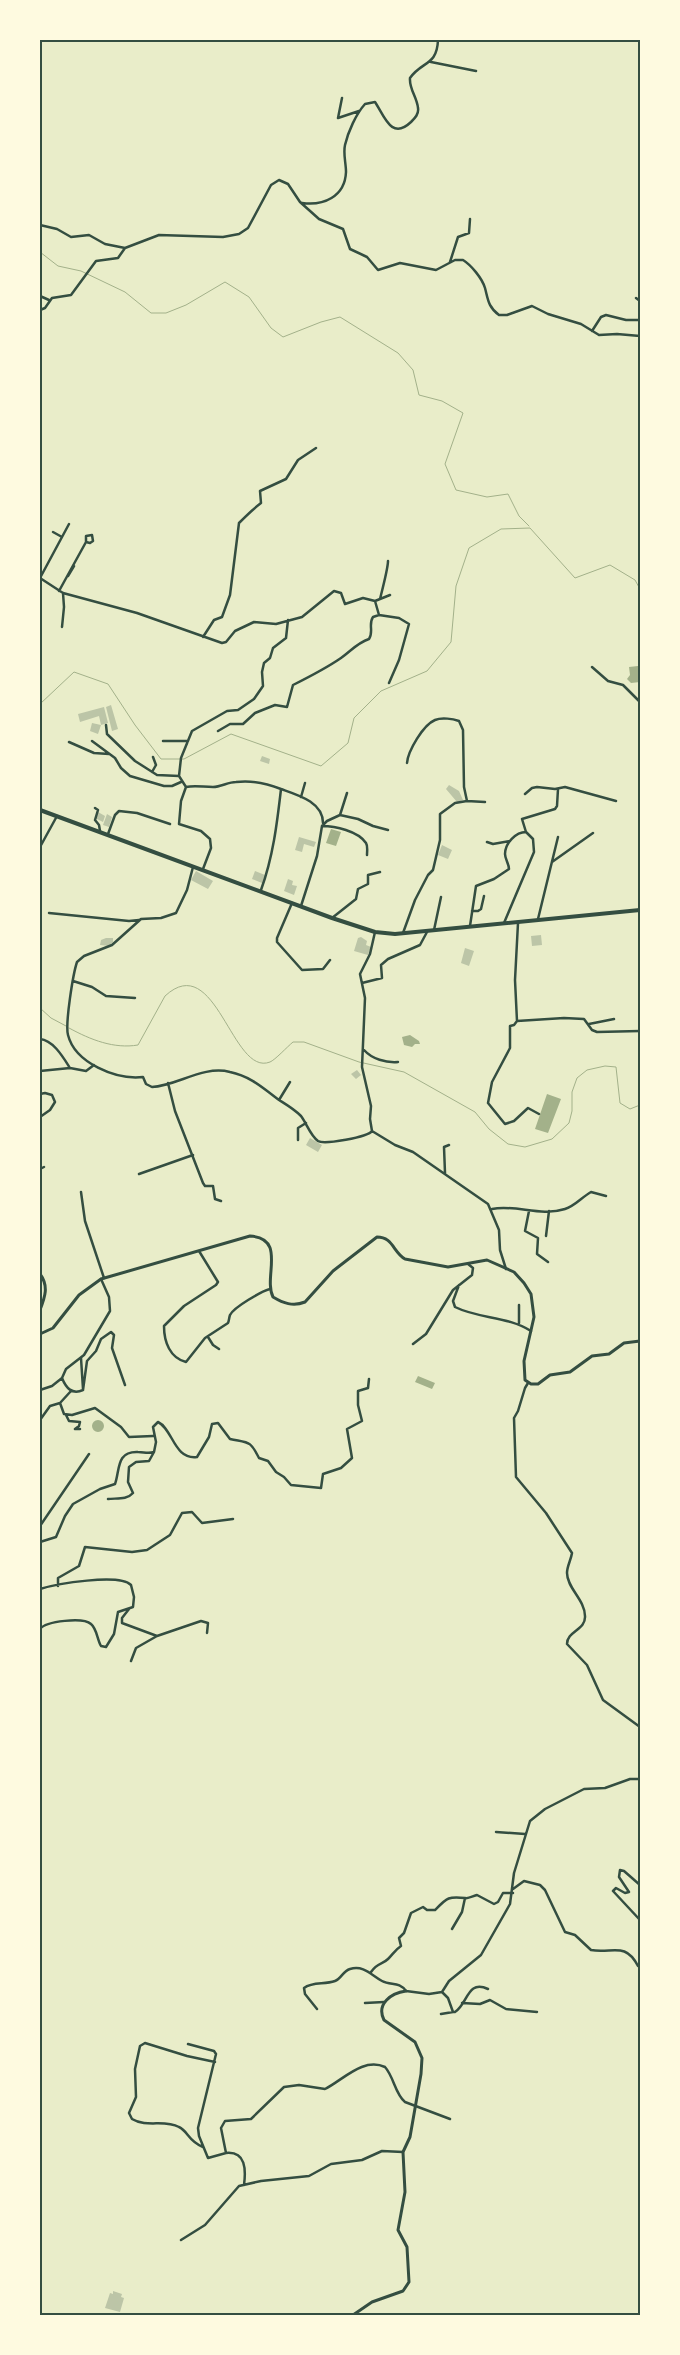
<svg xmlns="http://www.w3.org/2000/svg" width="680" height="2355" viewBox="0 0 680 2355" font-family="'Sofia Sans Condensed',sans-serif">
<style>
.water{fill:#a3b18a}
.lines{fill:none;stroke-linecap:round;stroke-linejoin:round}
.stream{stroke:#a3b18a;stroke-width:1}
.building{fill:#bcc5a7}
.minor{stroke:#344e41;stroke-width:2.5}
.tertiary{stroke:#344e41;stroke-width:3}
.trunk{stroke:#344e41;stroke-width:4}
.neatline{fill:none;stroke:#344e41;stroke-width:2}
</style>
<rect width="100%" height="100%" fill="#e9edc9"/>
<path class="water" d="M 638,666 L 640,668 L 640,682 L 631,683 L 627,679 L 630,675 L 629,667 Z
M 331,829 L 341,832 L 336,846 L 326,843 Z
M 410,1035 L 419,1041 L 420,1044 L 415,1044 L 412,1047 L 404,1045 L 402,1037 Z
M 547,1094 L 561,1099 L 548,1133 L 535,1129 Z
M 418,1376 L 435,1383 L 432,1389 L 415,1382 Z
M92 1426a6 6 0 1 1 12 0a6 6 0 1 1-12 0Z"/>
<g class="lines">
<path class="stream" d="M 40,252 L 58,266 L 81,271 L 125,292 L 151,313 L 166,313 L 186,305 L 225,282 L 249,297 L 271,328 L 283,337 L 321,322 L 340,317 L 398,353 L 413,370 L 419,395 L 442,401 L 463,413 L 445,464 L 456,490 L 487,497 L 508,494 L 519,516 L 529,526
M 40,704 L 74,672 L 108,684 L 135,725 L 161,759 L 184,759 L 231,734 L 321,766 L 348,743 L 354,718 L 381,691 L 427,671 L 451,642 L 456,586 L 469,548 L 501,529 L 530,528 L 575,578 L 610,565 L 635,580 L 640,589
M 40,1008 L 51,1018 L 66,1026
M 69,1028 C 91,1040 114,1049 138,1045 L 165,996 C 216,949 232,1077 270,1062 C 275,1060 287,1047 293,1042 L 304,1042 L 359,1062 L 404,1072 L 475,1112 L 489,1129 L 508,1144 L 525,1147 L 552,1139 L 569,1123 L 572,1111 L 572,1092 L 577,1078 L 587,1070 L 605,1066 L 616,1067 L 620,1103 L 630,1109 L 640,1105"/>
</g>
<path class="building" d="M 111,705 L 118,729 L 112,731 L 106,707 Z
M 104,707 L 108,723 L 101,725 L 99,716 L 80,722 L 78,714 Z
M 92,723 L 101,725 L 98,734 L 90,731 Z
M 262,756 L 270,759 L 269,764 L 260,761 Z
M 449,785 L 459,791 L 463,800 L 457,802 L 446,789 Z
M 98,812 L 105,816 L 103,822 L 95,818 Z
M 107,814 L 112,817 L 109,827 L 103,825 Z
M 299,837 L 316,842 L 314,847 L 304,844 L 302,852 L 295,850 Z
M 442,845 L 452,850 L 448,859 L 438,855 Z
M 196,871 L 213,881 L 208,889 L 191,880 Z
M 255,871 L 265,875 L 262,883 L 252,879 Z
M 288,879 L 293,881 L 292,885 L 297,886 L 294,895 L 284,891 Z
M 541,935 L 542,945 L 532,946 L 531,936 Z
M 361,937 L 367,941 L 366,945 L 371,947 L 368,955 L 354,951 L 358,938 Z
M 106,938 L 113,938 L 113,942 L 109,946 L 100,945 L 101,940 Z
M 465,948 L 474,951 L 469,966 L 461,963 Z
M 357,1070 L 361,1075 L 356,1079 L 351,1074 Z
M 310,1138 L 322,1145 L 318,1152 L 306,1145 Z
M 113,2291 L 122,2294 L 121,2297 L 124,2298 L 120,2312 L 105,2308 L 110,2293 L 113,2294 Z"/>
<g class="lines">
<path class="minor" d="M 431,62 L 476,71
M 342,98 L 338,118 L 359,111
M 302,203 C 323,206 345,197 346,172 C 346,163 343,154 345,145 C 348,132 356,114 365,104 L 375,102 C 384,115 391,141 411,122 C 415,118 419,114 418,108 C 417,97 409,89 410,78 C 422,61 437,66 438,40
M 40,225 L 57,229 L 71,237 L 89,235 L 105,244 L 125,248
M 450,262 L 458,237 L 469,233 L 470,219
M 40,296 L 49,300
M 636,298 L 640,301
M 40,310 L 45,308 L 52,298 L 71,295 L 96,261 L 118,258 L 125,248 L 159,235 L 223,237 L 239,234 L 248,228 L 271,185 L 279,180 L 288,184 L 300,202 L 319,219 L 343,229 L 350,249 L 367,257 L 378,270 L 400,263 L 436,270 L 455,260 L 463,260 C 471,265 482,278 485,288 C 488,299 488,307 499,315 L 507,315 L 532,306 L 548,314 L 581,324 L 599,335 L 617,334 L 640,336
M 592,331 L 601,317 L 606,315 L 626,320 L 640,320
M 53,532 L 62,537
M 68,576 L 74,566
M 40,578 L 63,593 L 137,613 L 222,643 L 226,642 L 235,631 L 254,622 L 276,624 L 302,617 L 334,591 L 341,593 L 345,604 L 363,598 L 375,601
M 40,578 L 69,524
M 59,591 L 86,542 L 86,536 L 92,535 L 93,541 L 90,543 L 86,542
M 380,599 C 382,591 388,568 388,561
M 375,601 L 379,615 L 399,618 L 409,624 L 399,660 L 389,683
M 375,601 L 390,595
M 62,627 L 64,607 L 63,593
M 203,637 L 214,620 L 222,617 L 230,595 L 239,523 C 246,516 253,509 261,503 L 260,491 L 286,479 L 298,460 L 316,448
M 592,667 L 608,681 L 623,685 L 640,702
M 106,725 L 107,734 L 135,761 L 157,775 L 179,776
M 218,731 L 230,724 L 243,724 L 255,713 L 275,705 L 287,707 L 293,685 C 309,677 325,669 341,658 C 351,651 357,643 369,639 C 374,632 368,624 373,617 L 379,615
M 92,741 L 115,758 L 121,768 L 130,776 L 164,786 L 172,786 L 181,782
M 163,741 L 188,741
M 69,742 L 94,753 L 109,754
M 152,772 L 156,765 L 153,757
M 186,787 L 179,776 L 181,758 L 192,731 L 227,711 L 238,710 L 254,699 L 263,686 L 262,672 L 264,663 L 270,658 L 273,648 L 286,638 L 288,620
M 186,787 L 181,801 L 179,824 L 201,831 L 210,839 L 211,848 L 203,869
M 186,787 C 195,785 203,787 213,787 C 221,787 228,782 236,782 C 252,780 266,783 281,789
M 525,794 L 532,788 L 537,787 L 555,789 L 565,787 L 616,801
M 301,797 L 305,783
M 467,801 L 485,802
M 95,808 L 98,810 L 95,820 L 99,825 L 100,831
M 340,815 L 358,819 L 373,826 L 388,830
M 322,826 C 335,826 358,831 366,843 C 368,846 367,851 367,855
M 526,832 L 522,819 L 555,809 L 557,806 L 558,789
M 108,834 L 115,815 L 119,811 L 137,813 L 170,824
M 487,842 L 493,844 L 510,841
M 40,847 L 57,816
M 552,862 L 593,833
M 193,867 L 187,890 L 176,913 L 161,918 L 141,919 L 112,945 L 84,956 L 77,962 C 73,974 65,1024 68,1035 C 75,1063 116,1080 143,1077 L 146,1084 L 152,1087 C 177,1086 203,1065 230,1072 C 250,1076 263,1088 279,1100 C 287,1105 294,1109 301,1116 C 307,1124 310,1135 318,1141 C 324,1145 368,1137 372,1131
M 261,890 C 273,857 277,824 281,789 C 298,795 323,802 323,823
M 292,903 L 277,938 L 277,942 L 302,970 L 323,969 L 330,960
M 301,906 L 317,856 L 322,826 L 327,821 L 340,815 L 347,793
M 639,910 L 640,900
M 472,911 L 478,911 L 481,909 L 484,896
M 49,913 L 129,921 L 139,920
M 332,918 L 356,899 L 358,889 L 368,884 L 368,875 L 380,872
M 538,919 L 558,837
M 518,923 L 515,980 L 517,1021 L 514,1025 L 510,1026 L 510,1048 L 492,1082 L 488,1103 L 505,1124 L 514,1121 L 528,1108 L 539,1114
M 470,926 L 476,886 L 494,879 L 509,869 C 509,864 505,859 505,854 C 505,843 516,832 526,832 L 533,839 L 534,852 L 504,923
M 434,930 L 441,897
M 375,932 L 370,954 L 360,974 L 365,998 L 362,1067 L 371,1106 L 370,1119 L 372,1131 L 395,1145 L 413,1152 L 488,1204 L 499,1230 L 500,1250 L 506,1269
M 403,933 L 415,900 L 428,875 L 433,870 L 440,840 L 440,814 L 455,803 L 467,801 L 464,787 L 463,730 L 459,721 C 453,719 442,717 435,720 C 423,725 408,751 407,763
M 73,981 L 92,987 L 106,996 L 135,998
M 362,983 L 382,978 L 381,965 L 388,959 L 420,945 L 427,932
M 517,1021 L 564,1018 L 584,1019 L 592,1030 L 597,1032 L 640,1031
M 589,1024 L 614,1019
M 40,1039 C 53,1040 63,1057 70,1068 L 86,1071 L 94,1065
M 364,1050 C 372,1059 386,1063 398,1062
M 40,1071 L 70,1068
M 168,1083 L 175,1111 L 203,1183 L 205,1186 L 213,1186 L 215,1199 L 221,1201
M 40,1094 L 45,1093 L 52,1095 L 55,1102 L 50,1110 L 40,1117
M 279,1100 L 290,1082
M 298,1140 L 298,1128 L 306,1123
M 40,1169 L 44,1167
M 445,1173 L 444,1147 L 449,1145
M 139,1174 L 193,1155
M 81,1192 L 85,1221 L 104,1278
M 492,1209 C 516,1204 540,1217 565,1209 C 575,1206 582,1197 591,1192 L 606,1196
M 529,1211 L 525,1231 L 538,1238 L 537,1254 L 548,1262
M 546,1236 L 549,1211
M 199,1251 L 218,1282 L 216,1285 L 184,1306 L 164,1326 C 164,1342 170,1358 186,1362 L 205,1338 L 228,1323 C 229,1321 229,1318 230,1315 C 234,1307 262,1291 270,1289
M 459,1285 L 453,1301 L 455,1307 C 479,1319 508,1316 531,1331
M 519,1305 L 519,1323
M 208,1337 L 213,1345 L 219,1349
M 413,1344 L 426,1334 L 453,1290 L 472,1275 L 473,1268 L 468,1264
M 81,1358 L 83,1389
M 528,1383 L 525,1388 L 518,1411 L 514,1418 L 516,1477 L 546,1513 L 572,1553 C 571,1560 567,1566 567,1573 C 567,1588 585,1600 585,1616 C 586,1630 567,1631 567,1644 L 587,1665 L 603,1700 L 640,1727
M 40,1390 L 52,1386 L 62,1378
M 83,1390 C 72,1395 66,1388 62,1378 L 66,1369 L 84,1355 L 110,1311 L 109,1297 L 101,1279
M 83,1390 L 87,1361 L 96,1351 L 101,1339 L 111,1332 L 114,1335 L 112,1348 L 125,1385
M 71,1391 L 60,1403 L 64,1414 L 72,1415 L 95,1408 L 121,1427 L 129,1437 L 153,1436
M 66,1415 L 69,1421 L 80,1422 L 79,1426 L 75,1429 L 80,1429
M 40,1420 L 50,1406 L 60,1403
M 108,1499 C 117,1498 127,1500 133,1493 L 128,1482 L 129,1467 L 136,1462 L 149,1461 L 154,1452
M 40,1526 L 89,1454
M 40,1542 L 56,1537 L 65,1516 L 73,1504 L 100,1489 L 115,1484 C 120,1470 116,1451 138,1452 C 144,1452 148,1454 154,1452 L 156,1442 L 153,1427 L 158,1422 C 173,1429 174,1460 197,1457 L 209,1437 L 212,1424 L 218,1423 L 230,1439 C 249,1443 250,1440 259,1458 L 268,1461 L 276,1472 L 284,1477 L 291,1485 L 321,1488 L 323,1474 L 341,1468 L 352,1458 L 347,1429 L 362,1421 L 358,1405 L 358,1391 L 368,1388 L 369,1379
M 58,1586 L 58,1578 L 79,1566 L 85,1547 L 132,1552 L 147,1550 L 170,1535 L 182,1513 L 192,1512 L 202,1523 L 233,1519
M 40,1589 C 56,1584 119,1573 131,1585 L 134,1597 L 133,1607 L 118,1612 L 114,1634 L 106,1647 L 101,1646 C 97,1639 97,1629 91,1624 C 83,1617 46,1621 40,1629
M 129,1609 L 122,1618 L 122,1623 L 157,1636 L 136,1648 L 131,1661
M 157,1636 L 201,1621 L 208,1623 L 207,1633
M 40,1661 L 40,1679
M 40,1713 L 40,1719
M 496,1832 L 525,1834
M 640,1885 L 624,1871 L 620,1870 L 619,1877 L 629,1892 L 625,1893 L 616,1888 L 613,1891 L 640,1920
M 513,1889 L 524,1881 L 540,1885 L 545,1890 L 565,1932 L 575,1935 L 591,1950 C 612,1954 625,1941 638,1966 L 640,1965
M 452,1929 L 462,1912 L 465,1898
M 371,1972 C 378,1962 382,1965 388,1959 C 393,1954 395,1950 401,1946 L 399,1938 L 404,1933 L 411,1913 L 423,1907 L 427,1910 L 435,1910 C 447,1898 448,1896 465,1898 C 468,1899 473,1896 477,1895 L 494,1904 L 498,1902 L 503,1893 L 513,1893
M 442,1992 L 448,1998 L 453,2012 L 455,2012 C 468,2004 467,1979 488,1989
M 365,2003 L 384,2002
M 462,2003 L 480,2004 L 490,2000 L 506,2009 L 537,2012
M 317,2009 L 305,1994 L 304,1988 C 313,1981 324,1985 335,1981 C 341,1979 343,1971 350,1969 C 364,1965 371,1975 382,1981 C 391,1986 399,1981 406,1991 L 429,1994 L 442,1992 L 449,1981 L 481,1955 L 510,1904 L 514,1873 L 530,1821 L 545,1809 L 584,1789 L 605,1788 L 630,1779 L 640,1779
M 441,2014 L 453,2012
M 188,2044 L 214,2051 L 216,2054 L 198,2128 L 199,2136 L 208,2158 L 226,2153 L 221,2128 L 225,2121 L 251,2119 L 284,2087 L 299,2085 L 325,2089 C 343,2080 363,2057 385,2067 C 394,2077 395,2094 405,2102 L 450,2119
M 203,2147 C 188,2141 188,2131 179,2127 C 164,2119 147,2128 132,2119 L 129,2113 L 136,2097 L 135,2069 L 140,2046 L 145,2043 L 187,2056 L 215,2062
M 226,2153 C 246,2151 246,2170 244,2185
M 181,2240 L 205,2225 L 239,2186 L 261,2181 L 309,2176 L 331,2164 L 362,2160 L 382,2151 L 403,2152"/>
<path class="tertiary" d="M 40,1274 C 49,1286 45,1297 40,1310
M 40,1334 L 53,1328 L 79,1295 L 101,1279 L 250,1236 C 287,1238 263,1277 273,1297 C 283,1303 293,1307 305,1302 L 333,1271 L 377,1237 C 393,1237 393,1252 405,1259 L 448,1267 L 487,1260 L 514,1272 L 524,1283 L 531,1294 L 534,1317 L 524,1361 L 525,1380 L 531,1384 L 538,1384 L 550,1375 L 570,1372 L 592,1356 L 609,1354 L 624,1343 L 640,1341
M 353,2315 L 372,2302 L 403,2291 L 409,2282 L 407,2247 L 398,2230 L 405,2192 L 403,2152 L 410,2137 L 421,2074 L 422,2058 L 415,2042 L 384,2020 C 376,2004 391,1993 406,1991"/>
<path class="trunk" d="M 40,810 L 332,918 L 375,932 L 395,934 L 640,910"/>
</g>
<rect width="680" height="2355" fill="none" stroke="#fefae0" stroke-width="82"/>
<rect x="41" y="41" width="598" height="2273" class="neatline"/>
</svg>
